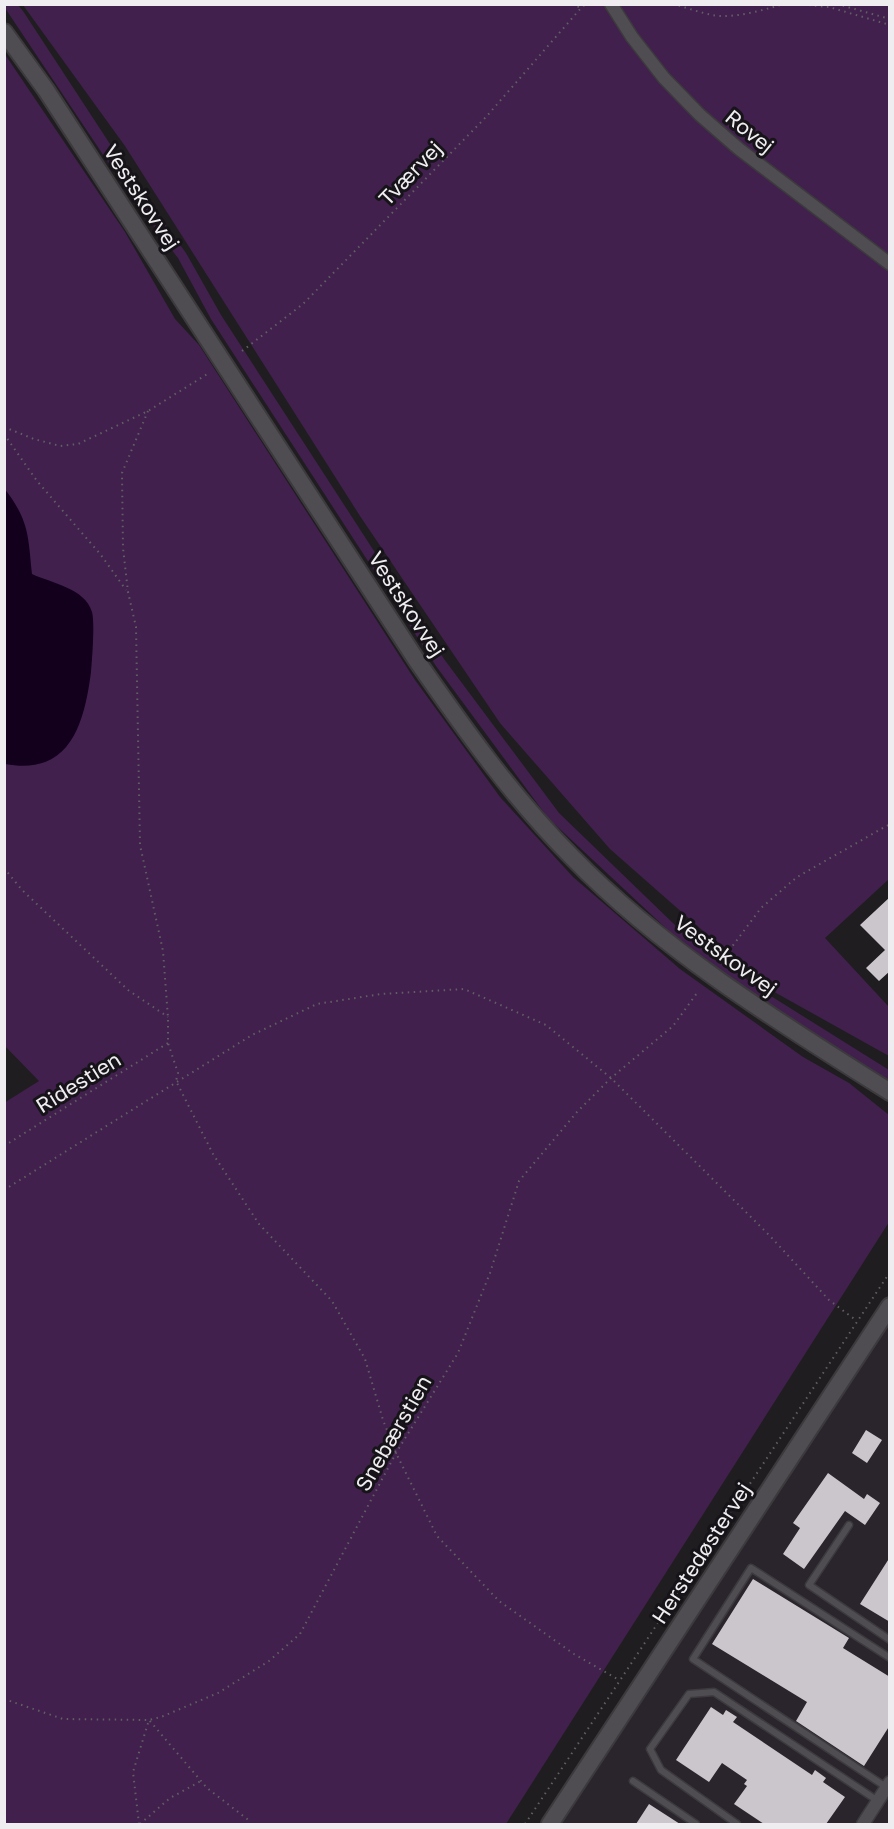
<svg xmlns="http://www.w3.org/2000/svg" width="894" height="1829" viewBox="0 0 894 1829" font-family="'Golos Text',sans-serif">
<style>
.built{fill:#2a242d}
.green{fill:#41204e}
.water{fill:#13001c}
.building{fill:#cac6cb}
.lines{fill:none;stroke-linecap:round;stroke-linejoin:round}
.lane-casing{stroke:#3c3a3d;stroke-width:9}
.street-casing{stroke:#3c3a3d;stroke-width:15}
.secondary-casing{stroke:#3c3a3d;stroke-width:20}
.path{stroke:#615f62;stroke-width:2;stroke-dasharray:1.5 4.5;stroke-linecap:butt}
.lane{stroke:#504d52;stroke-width:6}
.street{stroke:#504d52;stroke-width:12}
.secondary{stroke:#504d52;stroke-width:16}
.labels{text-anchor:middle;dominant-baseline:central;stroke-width:6;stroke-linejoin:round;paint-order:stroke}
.street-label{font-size:21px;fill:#efedf0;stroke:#161418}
</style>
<rect width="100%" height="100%" fill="#201d21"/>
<path class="built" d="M 889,1298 L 889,1824 L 552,1824 Z"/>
<path class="green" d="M 5,5 L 18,5 L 23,11 L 144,196 L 186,253 L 221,315 L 444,659 L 559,813 L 676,926 L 758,988 L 889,1070 L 889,1080 L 753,995 L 670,932 L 548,818 L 436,666 L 211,319 L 178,258 L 134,201 L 5,8 Z
M 23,5 L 889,5 L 889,879 L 825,938 L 889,1007 L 889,1056 L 769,989 L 610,849 L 500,723 L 360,516 L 125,146 Z
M 4,53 L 125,232 L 175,319 L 199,345 L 415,680 L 500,797 L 573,877 L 680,969 L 803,1057 L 849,1083 L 889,1115 L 889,1222 L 506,1824 L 5,1824 L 4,1103 L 39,1081 L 4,1045 Z"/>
<path class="water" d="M 4,488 C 29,520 28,535 32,574 C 51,583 85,588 92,612 C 95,623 92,660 91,672 C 84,725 70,776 5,764 Z"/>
<path class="building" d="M 890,897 L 890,971 L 879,981 L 866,968 L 885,950 L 860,925 Z
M 866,1430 L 882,1440 L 867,1463 L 852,1453 Z
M 828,1473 L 864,1499 L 867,1494 L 880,1503 L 865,1525 L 845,1511 L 804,1569 L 783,1554 L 800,1528 L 793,1523 Z
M 890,1557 L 890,1622 L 860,1604 Z
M 753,1579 L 849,1638 L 843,1648 L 890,1677 L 890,1725 L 864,1766 L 796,1721 L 807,1702 L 712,1644 Z
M 711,1707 L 723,1715 L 726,1710 L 737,1717 L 733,1722 L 812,1775 L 815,1770 L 826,1778 L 823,1782 L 845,1797 L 826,1824 L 764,1824 L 734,1804 L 747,1786 L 744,1784 L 747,1780 L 722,1763 L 709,1782 L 676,1760 Z
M 649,1804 L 680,1824 L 636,1824 Z"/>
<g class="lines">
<g class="lane-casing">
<path id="lane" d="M 849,1525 L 809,1585 L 890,1640
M 633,1781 L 696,1824
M 886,1787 L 693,1659 L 751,1568 L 890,1658
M 737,1824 L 661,1770 L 650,1749 L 689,1694 L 714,1692 L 878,1801"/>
</g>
<g class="street-casing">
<path id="street" d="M 611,4 L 632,37 L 664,78 L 700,115 L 739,149 L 890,264
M 863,1824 L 890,1782"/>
</g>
<g class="secondary-casing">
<path id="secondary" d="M 4,32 L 46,90 L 417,661 C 465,730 513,798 572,857 C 662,950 780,1023 890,1092
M 550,1824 L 890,1306"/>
</g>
<path class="path" d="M 572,4 L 581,8
M 673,4 C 688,8 703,14 719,16 C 740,17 763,10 784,4
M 797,4 L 829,7 L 890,25
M 837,4 L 890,19
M 242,351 L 303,304 L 486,117 L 581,8 L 586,4
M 148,411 L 122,473 L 123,548 L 128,592 L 136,627 L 140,845 L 163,951 L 168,1018 L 168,1043 L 178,1073 L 176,1081 L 213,1154 L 259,1224 L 332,1301 L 365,1359 L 383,1420 L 396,1453 L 437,1536 L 499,1601 L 574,1654 L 619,1680
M 4,427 L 34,439 L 60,446 L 78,444 L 148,411 L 209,373
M 4,434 L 37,481 L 101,555 L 126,590
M 4,868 L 22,890 L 128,990 L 168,1017
M 722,960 L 761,908 L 797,877 L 890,824
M 4,1146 L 168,1043
M 4,1190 L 252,1035 L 317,1004 L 381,994 L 464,989 L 546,1025 L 611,1078 L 770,1236 L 829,1300 L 857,1321
M 4,1699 L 63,1719 L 149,1720 L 161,1717 L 218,1693 L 269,1661 L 300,1634 L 396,1453 L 458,1353 L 490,1273 L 519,1181 L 577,1112 L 611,1078 L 673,1026 L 697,993
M 139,1824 L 133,1772 L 149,1720 L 207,1788 L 251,1822
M 140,1824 L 170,1798 L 201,1781
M 525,1824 L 890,1272"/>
<use href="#lane" class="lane"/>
<use href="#street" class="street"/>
<use href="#secondary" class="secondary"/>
</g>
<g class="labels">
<g class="street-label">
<text transform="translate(750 131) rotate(39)">Rovej</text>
<text transform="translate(410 173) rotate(-46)">Tværvej</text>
<text transform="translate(142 197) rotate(57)">Vestskovvej</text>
<text transform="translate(407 604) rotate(57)">Vestskovvej</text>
<text transform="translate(726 955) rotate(36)">Vestskovvej</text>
<text transform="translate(78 1082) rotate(-32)">Ridestien</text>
<text transform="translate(393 1433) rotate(-60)">Snebærstien</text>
<text transform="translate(701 1553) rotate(-57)">Herstedøstervej</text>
</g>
</g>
<rect width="894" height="1829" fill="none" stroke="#efedf0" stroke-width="12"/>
</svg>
